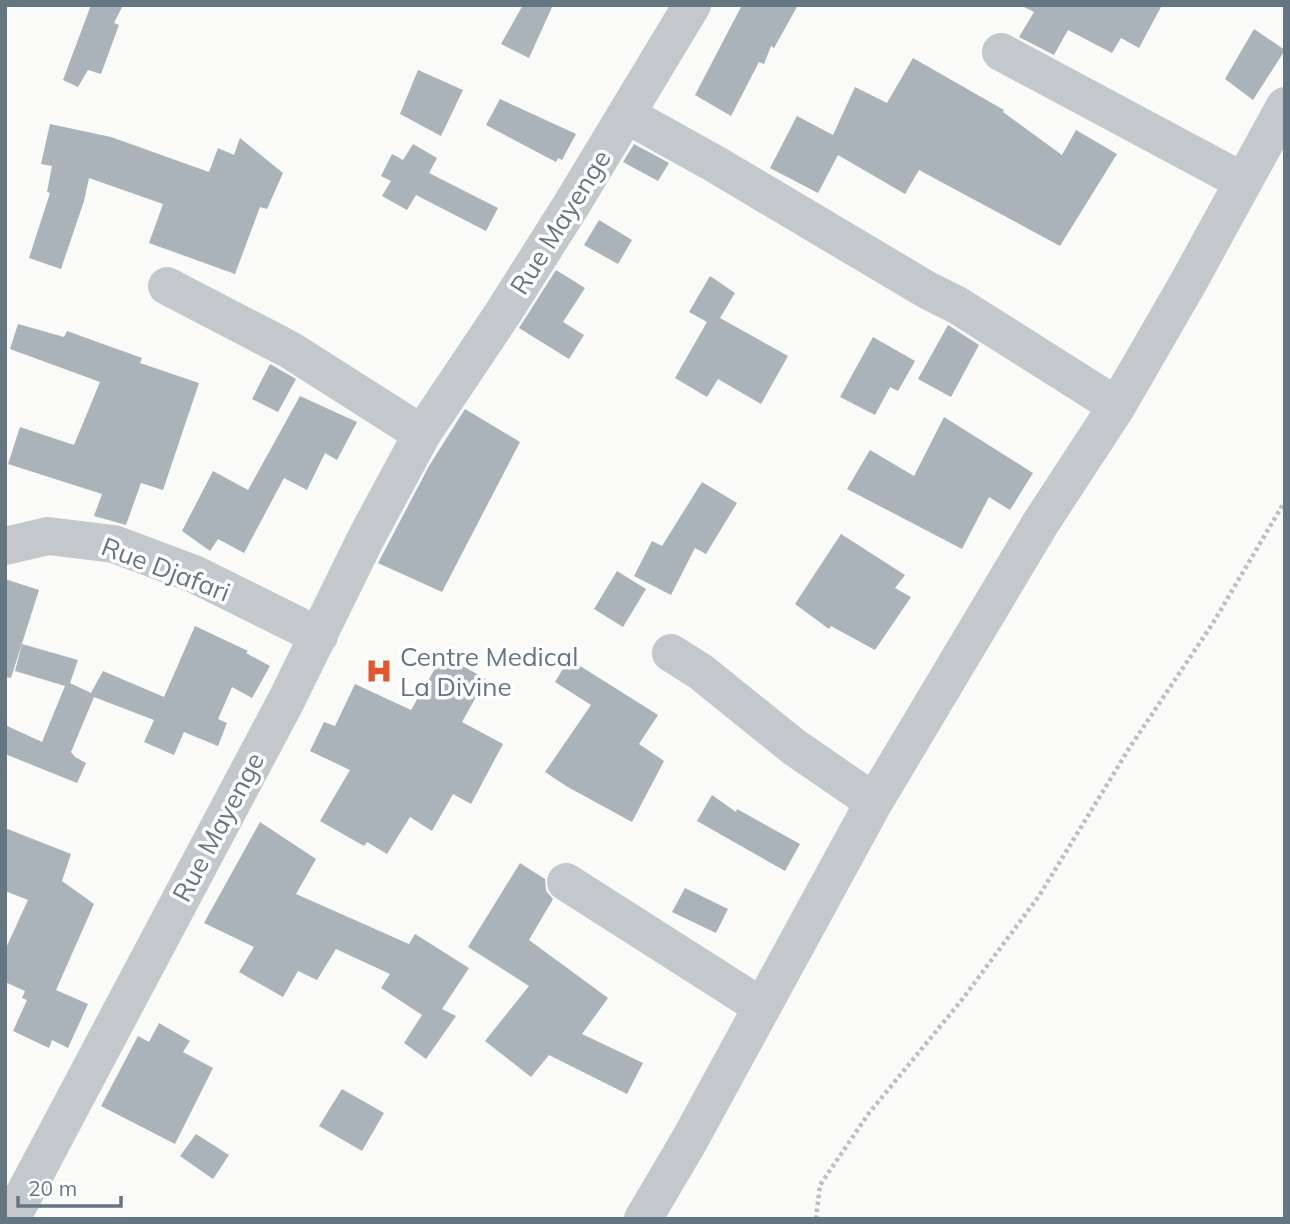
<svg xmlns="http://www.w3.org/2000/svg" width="1290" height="1224" viewBox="0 0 1290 1224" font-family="Mulish,sans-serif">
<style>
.building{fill:#aab3b9}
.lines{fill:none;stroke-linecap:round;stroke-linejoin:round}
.path{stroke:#bbbfc2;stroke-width:4.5;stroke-dasharray:3.5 3.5;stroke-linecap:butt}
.minor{stroke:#c3c8cc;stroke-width:38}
.labels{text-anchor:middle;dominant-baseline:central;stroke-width:7;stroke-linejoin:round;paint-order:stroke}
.street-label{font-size:26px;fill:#657683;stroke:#fff}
.poi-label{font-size:26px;fill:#657683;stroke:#fff;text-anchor:start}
</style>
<rect width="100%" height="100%" fill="#fafaf8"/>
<path class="building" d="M 91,5 L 123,5 L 114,23 L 119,25 L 101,74 L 88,70 L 78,87 L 63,80 Z
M 523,5 L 553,5 L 529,58 L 501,44 Z
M 742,5 L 798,5 L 774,48 L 771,46 L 764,64 L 759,62 L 731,116 L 695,95 Z
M 1020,5 L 1162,5 L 1139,48 L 1121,38 L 1112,53 L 1068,30 L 1054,55 L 1019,37 L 1034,12 Z
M 1254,29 L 1285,50 L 1253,100 L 1225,79 Z
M 913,58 L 1004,110 L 1003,112 L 1062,155 L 1076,130 L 1117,154 L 1060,246 L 919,170 L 905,194 L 838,155 L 818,193 L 770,168 L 797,116 L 833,135 L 855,87 L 887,103 Z
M 418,70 L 463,90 L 441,136 L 400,114 Z
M 500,99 L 576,134 L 562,160 L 558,158 L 556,162 L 486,125 Z
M 50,124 L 111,137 L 209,172 L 218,148 L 234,155 L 240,138 L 283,173 L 267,209 L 260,207 L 235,274 L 149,243 L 163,204 L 89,178 L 84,201 L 61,269 L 29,258 L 50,193 L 47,192 L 52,166 L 41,164 Z
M 413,144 L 437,158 L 429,173 L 498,208 L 486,231 L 416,195 L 407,210 L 382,196 L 391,181 L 381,176 L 392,154 L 403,160 Z
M 634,144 L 669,163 L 658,181 L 623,162 Z
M 599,220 L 632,240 L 618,264 L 584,245 Z
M 556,270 L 585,288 L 563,322 L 584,335 L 569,359 L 519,328 Z
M 710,276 L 735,293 L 720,318 L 788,356 L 761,404 L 718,379 L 707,397 L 675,378 L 707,322 L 689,312 Z
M 18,324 L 64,337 L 67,331 L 142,358 L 140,363 L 199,383 L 163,490 L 141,483 L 126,525 L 94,516 L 102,494 L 8,464 L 20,427 L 74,445 L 100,382 L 10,349 Z
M 948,325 L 979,345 L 951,397 L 918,379 Z
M 873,337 L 915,361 L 898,391 L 890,387 L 875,415 L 840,397 Z
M 270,364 L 296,379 L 278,412 L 252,399 Z
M 300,396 L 357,422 L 337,460 L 325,453 L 307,490 L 284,478 L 244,553 L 218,539 L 210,551 L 182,531 L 213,471 L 248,490 Z
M 465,409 L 520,442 L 442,592 L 378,563 L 429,466 Z
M 944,417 L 1033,473 L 1010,510 L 989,497 L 962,549 L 847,489 L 870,450 L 914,476 Z
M 702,482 L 737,503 L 706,554 L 695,548 L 671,595 L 634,576 L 652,541 L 662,546 Z
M 841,534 L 905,575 L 895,588 L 911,597 L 875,650 L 831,626 L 829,629 L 795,604 Z
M 617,571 L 646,589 L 623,627 L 594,609 Z
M 5,579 L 39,590 L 11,678 L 5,677 Z
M 195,626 L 248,651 L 246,653 L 270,666 L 252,698 L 232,687 L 218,719 L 227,723 L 218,746 L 184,732 L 174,755 L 144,742 L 154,720 L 94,697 L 71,752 L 75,757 L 86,763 L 77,783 L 5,754 L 5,725 L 42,742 L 65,686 L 15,671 L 22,644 L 78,660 L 70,683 L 91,693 L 103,671 L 164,697 Z
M 443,655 L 486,679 L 462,722 L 503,744 L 471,804 L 453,794 L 432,831 L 410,817 L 387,854 L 367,842 L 364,846 L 320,821 L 350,770 L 310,751 L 324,722 L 335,726 L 355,684 L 411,710 Z
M 569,659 L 658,715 L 639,744 L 664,761 L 632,822 L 566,786 L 545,772 L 591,705 L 555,682 Z
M 712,795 L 736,812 L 737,809 L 800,844 L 785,871 L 697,821 Z
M 260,822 L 316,859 L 296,894 L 409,944 L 415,934 L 469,968 L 442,1009 L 456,1016 L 426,1059 L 404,1043 L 422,1015 L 381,988 L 390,974 L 336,949 L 317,980 L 298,971 L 283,997 L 239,972 L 254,947 L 204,923 Z
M 5,828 L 71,854 L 62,881 L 94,904 L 56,990 L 88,1004 L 68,1048 L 52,1040 L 49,1048 L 13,1031 L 27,1000 L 22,998 L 25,991 L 5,982 L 5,950 L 28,900 L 5,891 Z
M 520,863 L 545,879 L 546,891 L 553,899 L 529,940 L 608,998 L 582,1034 L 643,1063 L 627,1094 L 549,1055 L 531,1077 L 485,1041 L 529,986 L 468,947 Z
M 685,888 L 728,909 L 716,933 L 672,912 Z
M 159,1023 L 190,1041 L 183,1052 L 213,1068 L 175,1144 L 101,1106 L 138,1036 L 149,1042 Z
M 342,1089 L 384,1113 L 362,1151 L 319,1126 Z
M 196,1134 L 229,1155 L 213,1179 L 180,1156 Z"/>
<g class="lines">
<path class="path" d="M 816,1219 L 820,1185 L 869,1113 L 961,1001 L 1039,896 L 1130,747 L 1213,623 L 1285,501"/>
<path class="minor" d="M 1001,52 L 1242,181
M 627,115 L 715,164 L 927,290 L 957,305 L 1117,406
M 167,286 L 290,350 L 422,434
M 5,546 L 48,536 L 114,544 L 194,574 L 319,636
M 671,653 L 701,672 L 794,747 L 874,802
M 566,882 L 762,1007
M 11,1219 L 287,699 L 366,538 L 422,434 L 503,313 L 572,204 L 692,5
M 643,1219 L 689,1141 L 874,802 L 1040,524 L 1117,406 L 1188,283 L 1285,106"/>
</g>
<defs>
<g id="hospital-bare" transform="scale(2.1)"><path d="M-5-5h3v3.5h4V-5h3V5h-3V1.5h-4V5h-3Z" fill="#e4572e" stroke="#fff" stroke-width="2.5" paint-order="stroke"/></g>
</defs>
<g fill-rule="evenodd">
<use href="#hospital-bare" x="379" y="671"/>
</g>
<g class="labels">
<g class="street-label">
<text transform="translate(560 222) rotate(-58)">Rue Mayenge</text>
<text transform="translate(166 569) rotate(21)">Rue Djafari</text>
<text transform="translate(218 827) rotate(-62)">Rue Mayenge</text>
</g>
<g class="poi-label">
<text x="400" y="656">Centre Medical<tspan x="400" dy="30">La Divine</tspan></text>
</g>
</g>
<rect width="1290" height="1224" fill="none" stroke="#657683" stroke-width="14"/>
<path d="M18 1196v10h103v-10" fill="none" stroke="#657683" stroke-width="3.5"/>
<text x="28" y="1196" font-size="21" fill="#657683" stroke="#ffffff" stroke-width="5" paint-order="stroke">20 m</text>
</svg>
